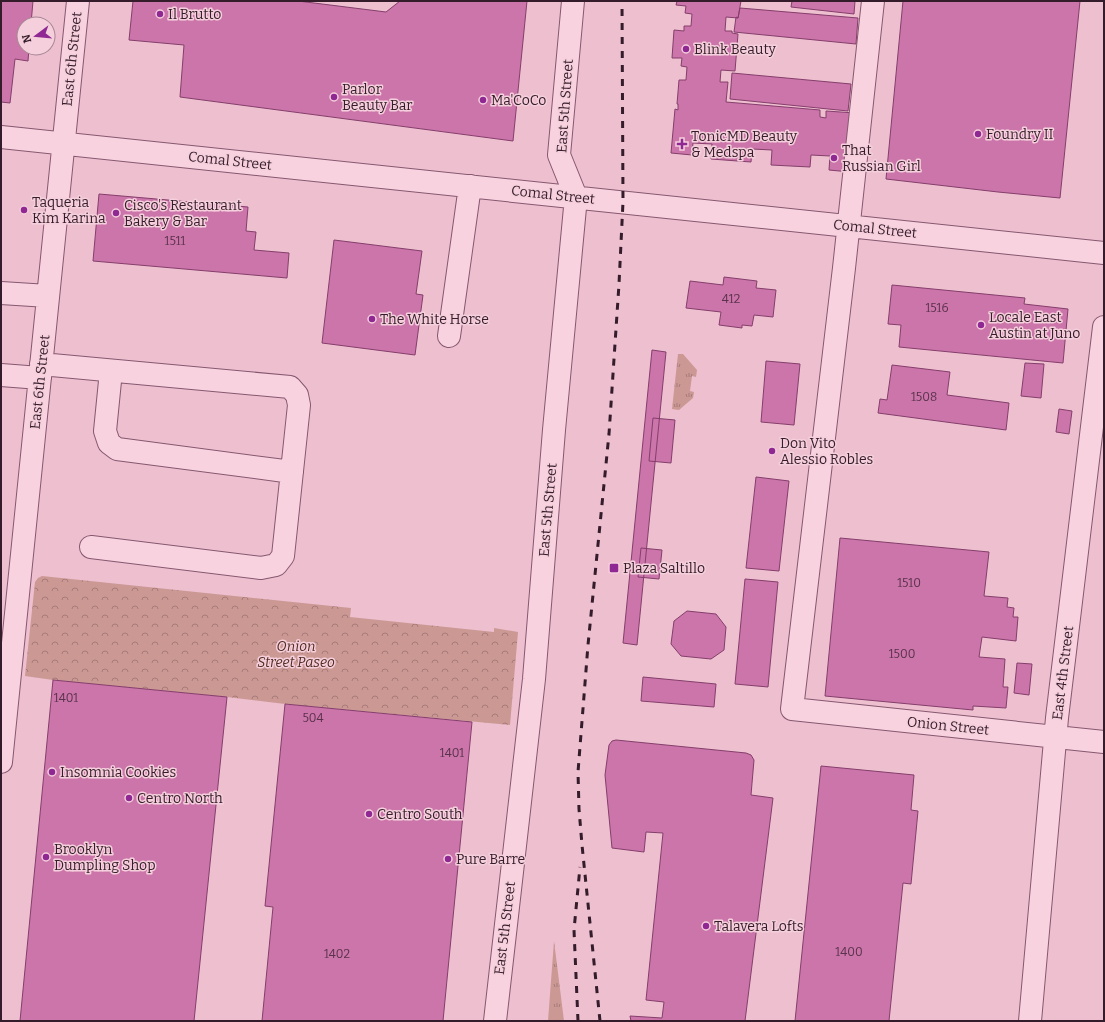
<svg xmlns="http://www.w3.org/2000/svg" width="1105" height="1022" viewBox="0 0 1105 1022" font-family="Bitter,serif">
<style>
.grass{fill:url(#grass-tufts)}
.park{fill:url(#park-crowns)}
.building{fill:#cb75ab;stroke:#853e6b}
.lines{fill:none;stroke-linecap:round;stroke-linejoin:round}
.minor-casing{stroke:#86586f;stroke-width:24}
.minor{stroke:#f8d2df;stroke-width:22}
.rail{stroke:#351c2a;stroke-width:3;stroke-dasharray:7 7;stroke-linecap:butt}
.poi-dot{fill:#902894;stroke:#f5cfdb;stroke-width:1.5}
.labels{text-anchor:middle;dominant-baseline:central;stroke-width:3;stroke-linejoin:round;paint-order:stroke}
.number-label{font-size:12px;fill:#5a324a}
.poi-label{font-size:14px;fill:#351c2a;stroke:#f5cfdb;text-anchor:start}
.street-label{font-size:14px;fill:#351c2a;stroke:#f5cfdb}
.park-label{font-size:14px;font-style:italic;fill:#522d23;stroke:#f5cfdb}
</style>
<defs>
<pattern id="grass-tufts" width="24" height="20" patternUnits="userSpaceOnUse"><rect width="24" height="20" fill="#cb9894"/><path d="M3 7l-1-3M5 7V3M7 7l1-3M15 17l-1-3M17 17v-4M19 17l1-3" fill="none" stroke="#a67b79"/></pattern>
<pattern id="park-crowns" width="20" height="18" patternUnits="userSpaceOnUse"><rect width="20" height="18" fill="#cb9894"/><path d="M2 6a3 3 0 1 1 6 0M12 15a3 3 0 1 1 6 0" fill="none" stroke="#a67b79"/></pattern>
</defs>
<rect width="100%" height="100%" fill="#edbfcf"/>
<path class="grass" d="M 678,354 L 683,354 L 697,370 L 696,377 L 692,376 L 690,391 L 694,392 L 693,398 L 679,410 L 672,409 Z
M 554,941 L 564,1021 L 548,1021 Z"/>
<path class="park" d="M 42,576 L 351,608 L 350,617 L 494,632 L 494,628 L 518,632 L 510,725 L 285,704 L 227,697 L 53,680 L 25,676 L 35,582 L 38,578 Z"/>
<path class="building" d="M 1,1 L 33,1 L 31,24 L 24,24 L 24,48 L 29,48 L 28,61 L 15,59 L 10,103 L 1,102 Z
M 133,1 L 298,1 L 386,12 L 400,1 L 527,1 L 513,141 L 180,97 L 184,45 L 129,40 Z
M 677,1 L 741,1 L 738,18 L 726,17 L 725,31 L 732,31 L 732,33 L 738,34 L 735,71 L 721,70 L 720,82 L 728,82 L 726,102 L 820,110 L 820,117 L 826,118 L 826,111 L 855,113 L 850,172 L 829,170 L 830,156 L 811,155 L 810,167 L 771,165 L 772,150 L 752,149 L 751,162 L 711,159 L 712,144 L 693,143 L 692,155 L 671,153 L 675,109 L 678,110 L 678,104 L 677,104 L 679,80 L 686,80 L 687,67 L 681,66 L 682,58 L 672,58 L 674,30 L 684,31 L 684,26 L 691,26 L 692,14 L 685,13 L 686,6 L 676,5 Z
M 786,1 L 855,1 L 854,14 L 791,7 L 792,1 Z
M 903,1 L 1080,1 L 1060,198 L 998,192 L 886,179 Z
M 740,8 L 858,18 L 856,44 L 734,32 L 736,17 L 738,18 Z
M 732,73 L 851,84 L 848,111 L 730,99 Z
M 99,194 L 248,207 L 246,231 L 256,232 L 254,250 L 289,253 L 287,278 L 93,261 Z
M 334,240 L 422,251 L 416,294 L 423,295 L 415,355 L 322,343 Z
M 724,277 L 757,281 L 756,288 L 776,290 L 773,317 L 754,315 L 752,326 L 742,325 L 742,328 L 719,325 L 721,312 L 686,308 L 690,281 L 723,285 Z
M 892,285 L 1025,298 L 1024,304 L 1068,309 L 1063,363 L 899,347 L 901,325 L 888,324 Z
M 652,350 L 666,352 L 637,645 L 623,643 Z
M 766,361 L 800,364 L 794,425 L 761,422 Z
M 1025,363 L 1044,364 L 1041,398 L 1021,396 Z
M 892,365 L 950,372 L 947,395 L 1009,403 L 1006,430 L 878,413 L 880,399 L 887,400 Z
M 1059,409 L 1072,411 L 1069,434 L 1056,432 Z
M 653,418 L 675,420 L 671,463 L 649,461 Z
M 756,477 L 789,481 L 779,571 L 746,568 Z
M 840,538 L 989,552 L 984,596 L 1008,598 L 1007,607 L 1014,608 L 1013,617 L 1018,617 L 1016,641 L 982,637 L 979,657 L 1005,659 L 1003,687 L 1008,687 L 1006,708 L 973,706 L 973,710 L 825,696 Z
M 641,548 L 662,550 L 659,579 L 638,577 Z
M 745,579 L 778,582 L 768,687 L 735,684 Z
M 687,611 L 716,614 L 726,627 L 724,650 L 711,659 L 681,656 L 671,644 L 674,621 Z
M 1017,663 L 1032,664 L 1029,695 L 1014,693 Z
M 643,677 L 716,684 L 714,707 L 641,701 Z
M 53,680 L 227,697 L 194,1021 L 20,1021 Z
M 285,704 L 472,722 L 443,1021 L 262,1021 L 273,907 L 265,906 Z
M 616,740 L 746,753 L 751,755 L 754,760 L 751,795 L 773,798 L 745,1021 L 631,1021 L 630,1016 L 662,1018 L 664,1002 L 646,1000 L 663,833 L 646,832 L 644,852 L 612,848 L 605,775 L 609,745 L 612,741 Z
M 821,766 L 914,775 L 911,810 L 918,811 L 911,884 L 903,883 L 889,1021 L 795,1021 Z"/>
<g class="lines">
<g class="minor-casing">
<path id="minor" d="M 873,1 L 844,268 L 792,709 L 1104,742
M 1,137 L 1104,253
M 1,293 L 48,296
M 449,336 L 470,186
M 41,364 L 290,387 L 297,395 L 299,405 L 283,556 L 276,565 L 261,568 L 91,547
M 111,371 L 105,431 L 109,443 L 117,449 L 292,472
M 1,375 L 40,378
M 1,762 L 78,1
M 495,1021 L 534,679 L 554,430 L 576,197 L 559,155 L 573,1
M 1030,1021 L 1057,718 L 1104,327"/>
</g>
<use href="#minor" class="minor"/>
<path class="rail" d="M 578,1021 L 574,930 L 580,867
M 600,1021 L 582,845 L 579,809 L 578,772 L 588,645 L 609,434 L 619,284 L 623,202 L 622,1"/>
</g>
<g class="poi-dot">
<circle cx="160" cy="14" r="4"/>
<circle cx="686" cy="49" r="4"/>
<circle cx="334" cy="97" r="4"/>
<circle cx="483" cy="100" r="4"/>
<circle cx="978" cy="134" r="4"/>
<path d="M680 138h4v4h4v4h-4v4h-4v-4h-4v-4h4z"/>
<circle cx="834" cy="158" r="4"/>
<circle cx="24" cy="210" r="4"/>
<circle cx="116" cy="213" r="4"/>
<circle cx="372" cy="319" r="4"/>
<circle cx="981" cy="325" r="4"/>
<circle cx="772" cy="451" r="4"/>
<rect x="609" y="563" width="10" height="10" rx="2"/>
<circle cx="52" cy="772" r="4"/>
<circle cx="129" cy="798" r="4"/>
<circle cx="369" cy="814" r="4"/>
<circle cx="46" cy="857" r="4"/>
<circle cx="448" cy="859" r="4"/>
<circle cx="706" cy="926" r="4"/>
</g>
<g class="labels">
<g class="number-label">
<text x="175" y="241">1511</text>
<text x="731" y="299">412</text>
<text x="937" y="308">1516</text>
<text x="924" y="397">1508</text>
<text x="909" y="583">1510</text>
<text x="902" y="654">1500</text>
<text x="66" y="698">1401</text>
<text x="313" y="718">504</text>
<text x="452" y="753">1401</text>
<text x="849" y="952">1400</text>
<text x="337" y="954">1402</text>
</g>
<g class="poi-label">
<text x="168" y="14">Il Brutto</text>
<text x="694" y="49">Blink Beauty</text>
<text x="342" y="89">Parlor<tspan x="342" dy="16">Beauty Bar</tspan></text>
<text x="491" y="100">Ma'CoCo</text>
<text x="986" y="134">Foundry II</text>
<text x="691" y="136">TonicMD Beauty<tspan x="691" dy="16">&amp; Medspa</tspan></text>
<text x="842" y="150">That<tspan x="842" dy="16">Russian Girl</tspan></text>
<text x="32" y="202">Taqueria<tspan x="32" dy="16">Kim Karina</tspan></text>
<text x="124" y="205">Cisco's Restaurant<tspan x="124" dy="16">Bakery &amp; Bar</tspan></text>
<text x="989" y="317">Locale East<tspan x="989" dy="16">Austin at Juno</tspan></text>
<text x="380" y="319">The White Horse</text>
<text x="780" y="443">Don Vito<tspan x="780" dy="16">Alessio Robles</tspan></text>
<text x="623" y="568">Plaza Saltillo</text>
<text x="60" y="772">Insomnia Cookies</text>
<text x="137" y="798">Centro North</text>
<text x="377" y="814">Centro South</text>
<text x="54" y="849">Brooklyn<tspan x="54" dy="16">Dumpling Shop</tspan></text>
<text x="456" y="859">Pure Barre</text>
<text x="714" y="926">Talavera Lofts</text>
</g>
<g class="street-label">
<text transform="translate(72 59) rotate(-84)">East 6th Street</text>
<text transform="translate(565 106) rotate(-86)">East 5th Street</text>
<text transform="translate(230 161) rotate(6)">Comal Street</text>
<text transform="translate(553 195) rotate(6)">Comal Street</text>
<text transform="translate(875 229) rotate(6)">Comal Street</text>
<text transform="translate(40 382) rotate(-84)">East 6th Street</text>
<text transform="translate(548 510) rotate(-85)">East 5th Street</text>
<text transform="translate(1063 673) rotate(-83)">East 4th Street</text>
<text transform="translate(948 726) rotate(6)">Onion Street</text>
<text transform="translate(505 928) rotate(-83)">East 5th Street</text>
</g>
<g class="park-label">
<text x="296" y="646">Onion<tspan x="296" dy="16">Street Paseo</tspan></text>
</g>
</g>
<rect width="1105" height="1022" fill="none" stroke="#351c2a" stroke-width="4"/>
<g transform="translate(36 36) rotate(254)"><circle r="19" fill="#f5cfdb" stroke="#a88794"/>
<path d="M0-3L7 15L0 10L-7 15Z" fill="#902894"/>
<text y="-6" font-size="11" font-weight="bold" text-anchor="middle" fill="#351c2a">N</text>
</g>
</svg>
